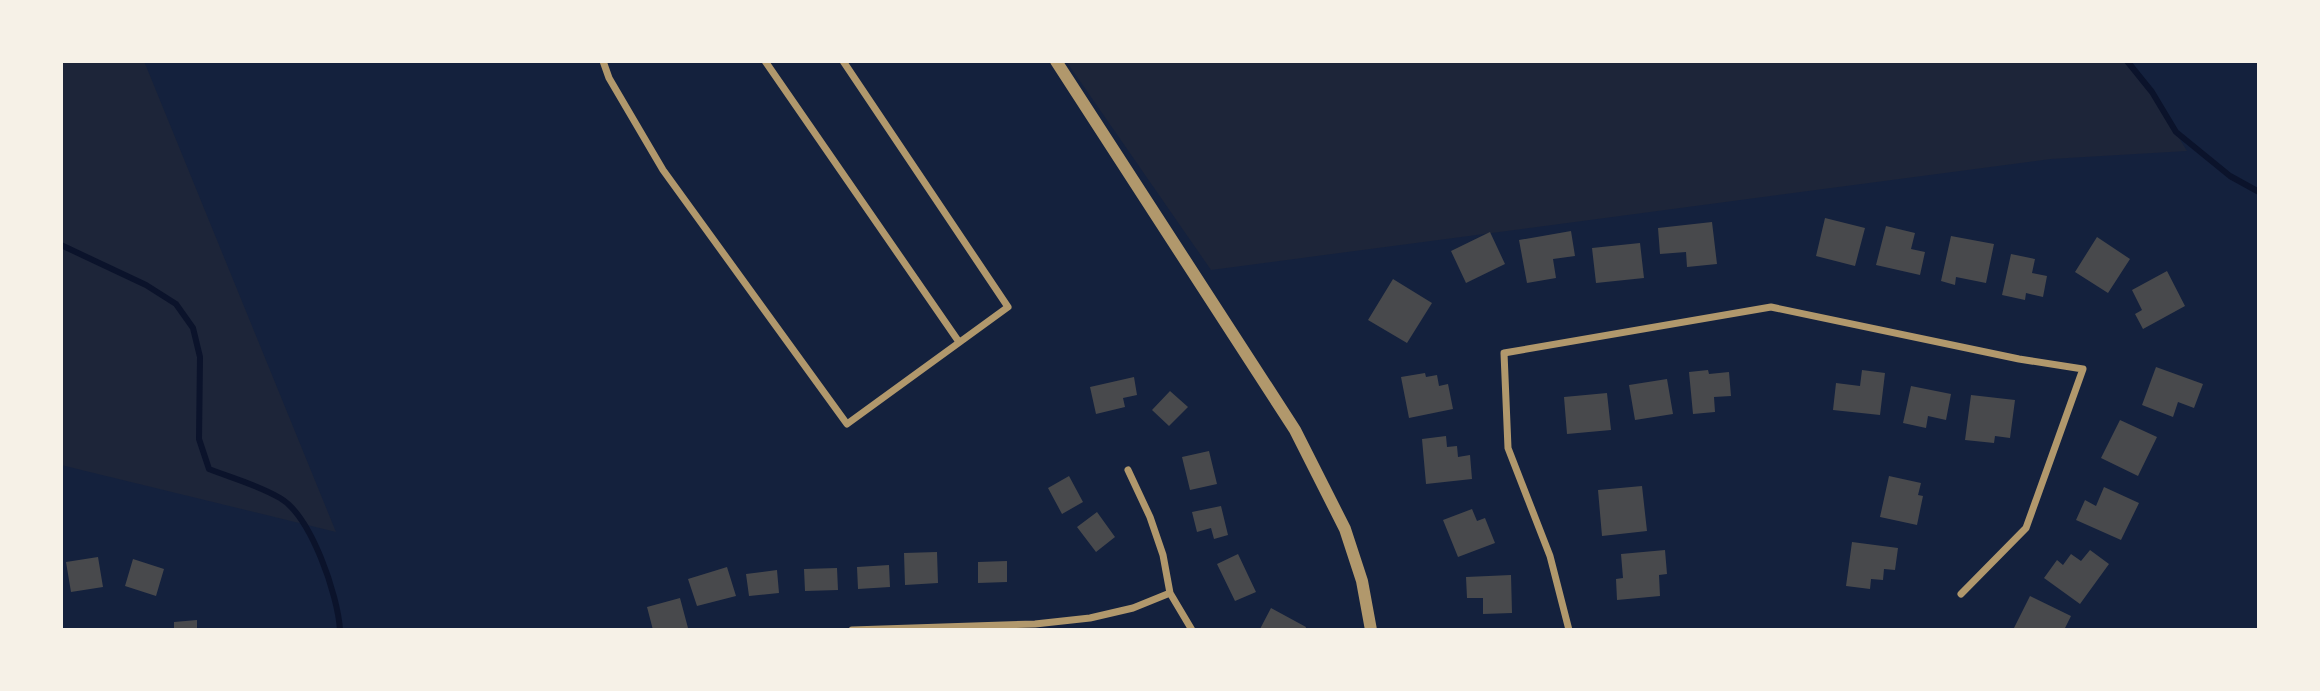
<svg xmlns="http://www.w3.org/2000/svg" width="2320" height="691" viewBox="0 0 2320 691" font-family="Montserrat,sans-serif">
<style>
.green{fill:#1d2539}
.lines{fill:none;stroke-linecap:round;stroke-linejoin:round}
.stream{stroke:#0b132b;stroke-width:6}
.building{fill:#48494c}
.minor{stroke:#b1986c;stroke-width:7}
.tertiary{stroke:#b1986c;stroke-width:12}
</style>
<rect width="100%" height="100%" fill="#14213d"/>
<path class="green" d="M 61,61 L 144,61 L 336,532 L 61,465 Z
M 1066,61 L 2127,61 L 2151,92 L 2187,151 L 2051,159 L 1211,270 Z"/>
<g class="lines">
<path class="stream" d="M 2127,61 L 2152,92 L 2176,132 L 2230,176 L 2259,192
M 61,245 L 146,285 L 176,304 L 193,328 L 200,357 L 199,439 L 209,469 C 232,478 258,485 280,498 C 311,516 338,595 340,630"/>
</g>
<path class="building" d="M 1825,218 L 1865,228 L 1855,266 L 1816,256 Z
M 1712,222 L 1717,264 L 1687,267 L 1686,252 L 1660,254 L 1658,228 Z
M 1886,226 L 1915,233 L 1911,249 L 1925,252 L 1920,275 L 1876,265 Z
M 1571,231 L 1575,256 L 1553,259 L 1556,278 L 1527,283 L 1519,240 Z
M 1490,232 L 1505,264 L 1466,283 L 1451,251 Z
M 1951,236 L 1994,244 L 1986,283 L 1956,277 L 1955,285 L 1941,281 Z
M 2097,237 L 2130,259 L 2108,293 L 2075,272 Z
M 1640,243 L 1644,278 L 1596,283 L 1592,248 Z
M 2011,254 L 2035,259 L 2032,273 L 2047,276 L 2043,297 L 2026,293 L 2025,300 L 2002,295 Z
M 2167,271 L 2185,306 L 2143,329 L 2135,314 L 2142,310 L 2132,290 Z
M 1393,279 L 1432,303 L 1407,343 L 1368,320 Z
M 2156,367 L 2203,384 L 2194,408 L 2178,402 L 2173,417 L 2142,405 Z
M 1708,370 L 1709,374 L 1729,372 L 1731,396 L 1714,397 L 1715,412 L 1693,414 L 1689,372 Z
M 1862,370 L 1885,373 L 1880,415 L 1833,410 L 1836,383 L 1860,386 Z
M 1425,373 L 1426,377 L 1437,375 L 1439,386 L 1448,384 L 1453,409 L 1409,418 L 1401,377 Z
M 1134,377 L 1137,395 L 1123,398 L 1125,407 L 1096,414 L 1090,387 Z
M 1667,379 L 1673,414 L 1635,420 L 1629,385 Z
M 1911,386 L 1951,394 L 1946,420 L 1928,416 L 1926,428 L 1903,423 Z
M 1170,391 L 1188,407 L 1169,426 L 1152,410 Z
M 1607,393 L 1611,430 L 1567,434 L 1564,397 Z
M 1971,395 L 2015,400 L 2010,438 L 1995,436 L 1994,443 L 1965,440 Z
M 2120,420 L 2157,437 L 2138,476 L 2101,458 Z
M 1446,436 L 1447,447 L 1457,446 L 1458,457 L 1470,455 L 1472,479 L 1426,484 L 1422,439 Z
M 1209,451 L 1217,484 L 1190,490 L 1182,457 Z
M 1069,476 L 1083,502 L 1062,514 L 1048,488 Z
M 1889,476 L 1921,483 L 1918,495 L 1923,496 L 1917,525 L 1880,517 Z
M 1642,486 L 1647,531 L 1602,536 L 1598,490 Z
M 2104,487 L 2139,503 L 2121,540 L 2076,520 L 2085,500 L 2096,506 Z
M 1221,506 L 1228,535 L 1214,539 L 1211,528 L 1197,532 L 1192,512 Z
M 1472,509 L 1477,521 L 1485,518 L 1495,543 L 1458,557 L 1443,520 Z
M 1097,512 L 1115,537 L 1096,552 L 1077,527 Z
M 1852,542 L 1898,548 L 1895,570 L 1884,569 L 1883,580 L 1871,579 L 1870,589 L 1846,586 Z
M 1665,550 L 1667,574 L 1659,575 L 1660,596 L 1617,600 L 1616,579 L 1623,578 L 1621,554 Z
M 2090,550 L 2109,564 L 2080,604 L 2044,578 L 2057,560 L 2063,565 L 2071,554 L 2081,561 Z
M 937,552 L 938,583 L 905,585 L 904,553 Z
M 1238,554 L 1256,592 L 1235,601 L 1217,564 Z
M 98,557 L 103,587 L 71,592 L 66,562 Z
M 133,559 L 164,569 L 156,596 L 125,586 Z
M 1007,561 L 1007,582 L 978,583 L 978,562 Z
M 889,565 L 890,587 L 858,589 L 857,567 Z
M 727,567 L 736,596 L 697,606 L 688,579 Z
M 837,568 L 838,590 L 805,591 L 804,569 Z
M 777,570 L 779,593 L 749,596 L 746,574 Z
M 1511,575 L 1512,613 L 1483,614 L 1483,598 L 1467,598 L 1466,577 Z
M 2030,596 L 2071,616 L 2064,630 L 2013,630 Z
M 680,598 L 688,628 L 653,630 L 647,607 Z
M 1271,608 L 1306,627 L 1305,630 L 1260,629 Z
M 197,620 L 197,630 L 174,630 L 174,622 Z"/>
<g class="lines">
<path class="minor" d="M 603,61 L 609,78 L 663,170 L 847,424 L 1008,307 L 843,61
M 765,61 L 959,342
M 1128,470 L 1150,517 L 1163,555 L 1170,593 L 1192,630
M 852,630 L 1035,624 L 1090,618 L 1133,608 L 1170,593
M 1569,630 L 1550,556 L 1508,448 L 1504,353 L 1771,307 L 2019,359 L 2083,369 L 2026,528 L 1961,594"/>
<path class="tertiary" d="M 1056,61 L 1295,430 L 1345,529 L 1362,581 L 1371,630"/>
</g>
<rect width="2320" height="691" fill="none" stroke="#f6f1e7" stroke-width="126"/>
</svg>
